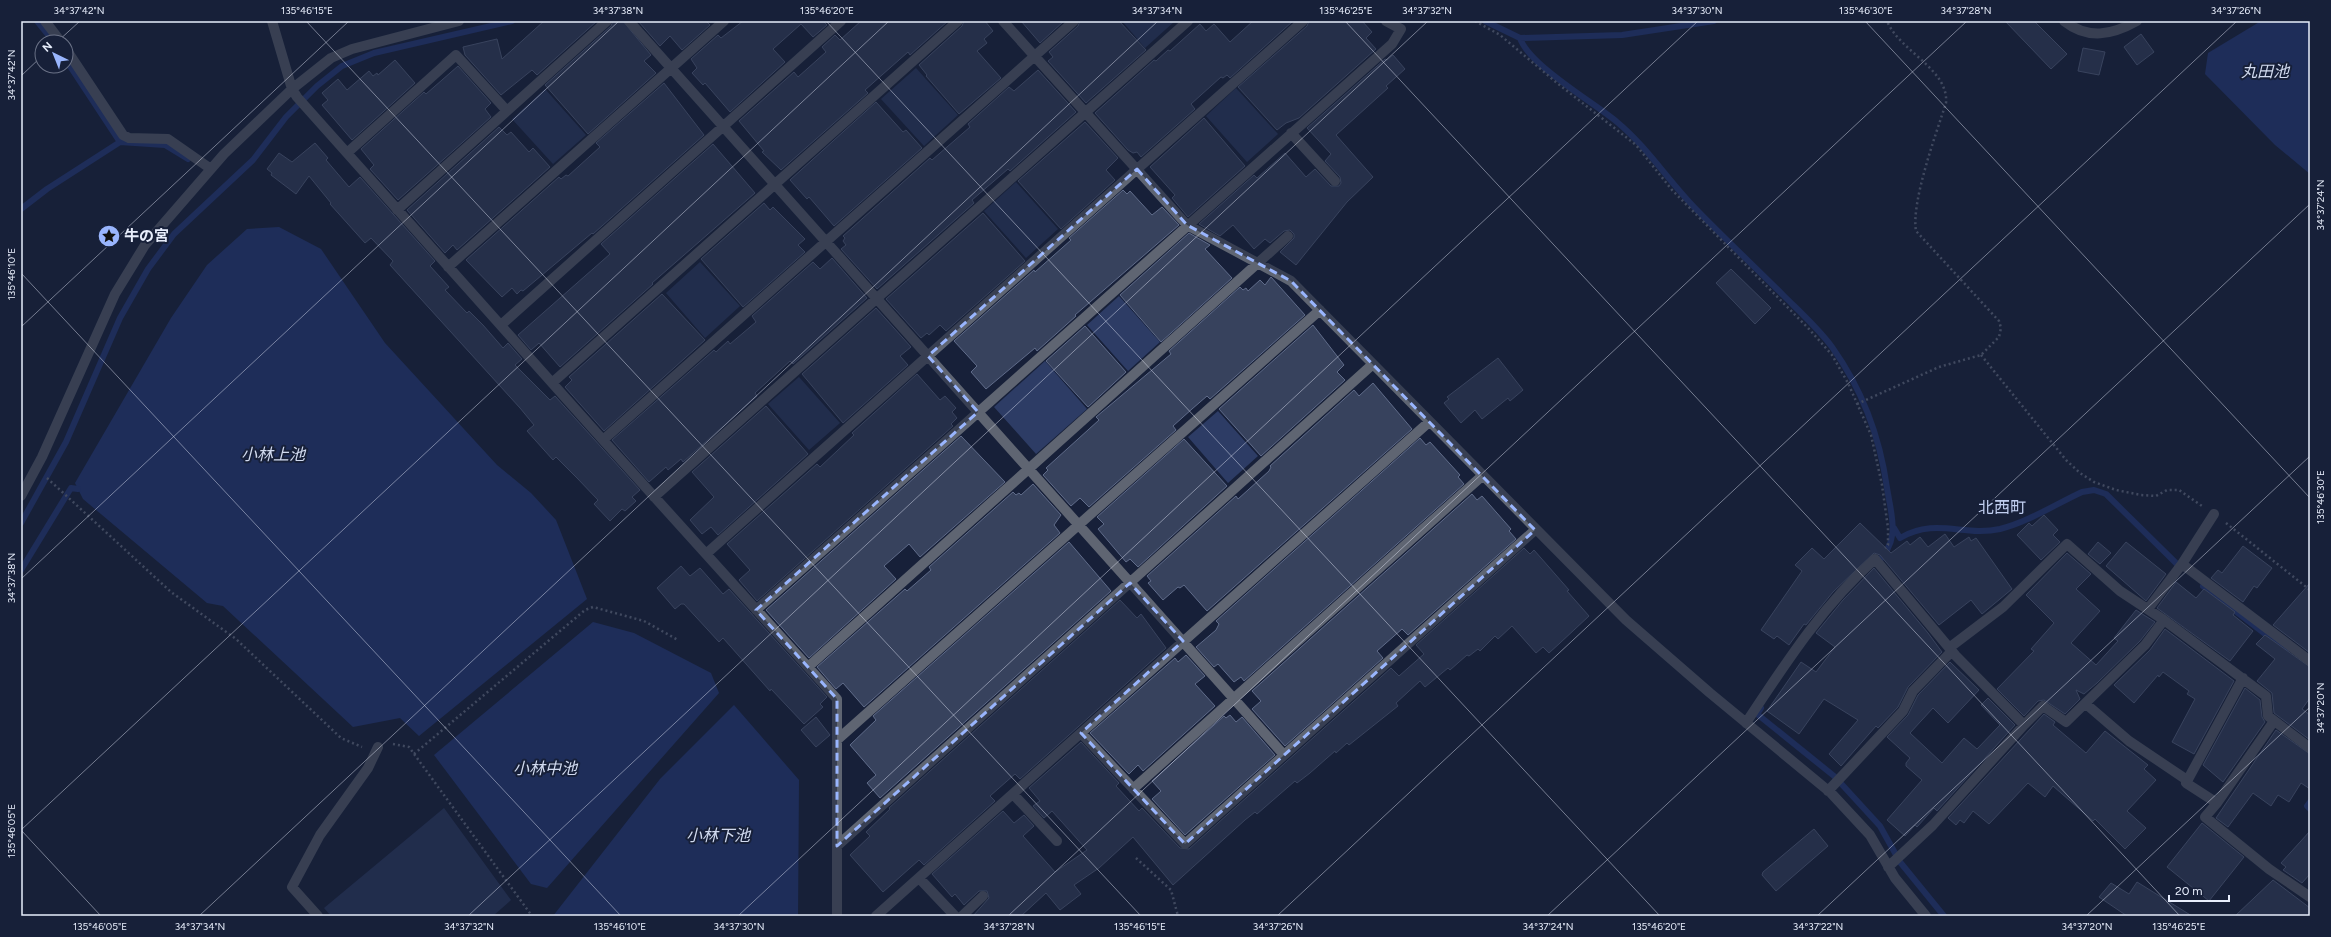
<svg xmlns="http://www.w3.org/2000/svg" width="2331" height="937" viewBox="0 0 2331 937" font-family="Figtree,'Noto Sans JP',sans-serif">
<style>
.green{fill:#2d3c65}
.water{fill:#263c81}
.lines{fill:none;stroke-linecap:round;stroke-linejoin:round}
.stream{stroke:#263c81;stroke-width:6}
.building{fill:#37425d;stroke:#606c8a}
.path{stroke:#727a8e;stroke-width:2.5;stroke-dasharray:2 3;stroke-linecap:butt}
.minor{stroke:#5f6572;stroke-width:10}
.marked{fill:none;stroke:#99b5fd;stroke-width:3;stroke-dasharray:8 5;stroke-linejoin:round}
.ticks{fill:none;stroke:#e8eefc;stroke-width:1;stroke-opacity:0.45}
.labels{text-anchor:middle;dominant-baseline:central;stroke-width:4;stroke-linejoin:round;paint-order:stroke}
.poi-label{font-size:15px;font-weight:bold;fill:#e8eefc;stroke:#172039;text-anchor:start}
.water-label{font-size:16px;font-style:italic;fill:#d1daef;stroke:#172039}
.neighbourhood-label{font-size:16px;fill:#c0ceef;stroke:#172039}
.neatline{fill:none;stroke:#e8eefc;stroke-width:1.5}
.ticks-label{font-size:10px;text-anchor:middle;fill:#e8eefc}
</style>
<rect width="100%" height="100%" fill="#172039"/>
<path class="green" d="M 1122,21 L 1175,21 L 1145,48 Z
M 916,68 L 958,115 L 924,146 L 881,99 Z
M 1236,88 L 1278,134 L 1247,162 L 1206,116 Z
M 545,89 L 586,135 L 553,164 L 512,119 Z
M 1016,182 L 1058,229 L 1026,258 L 984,211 Z
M 700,262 L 740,306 L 705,338 L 666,293 Z
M 1119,296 L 1160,342 L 1128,371 L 1087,325 Z
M 1045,361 L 1087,409 L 1036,454 L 994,407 Z
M 799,377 L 840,423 L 809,450 L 768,404 Z
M 1218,411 L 1258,456 L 1228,483 L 1188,437 Z
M 444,808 L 511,900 L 493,916 L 331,916 L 324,908 Z"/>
<path class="water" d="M 2261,21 L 2310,21 L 2310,174 L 2275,145 L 2205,74 L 2208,53 Z
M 279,227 L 321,249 L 385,343 L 497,465 L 531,493 L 556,520 L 587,599 L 419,736 L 400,718 L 353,727 L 223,606 L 207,603 L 83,499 L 75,483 L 171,318 L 207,265 L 247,229 Z
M 593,622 L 634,633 L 711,673 L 719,693 L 547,888 L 531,884 L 434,755 Z
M 734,705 L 799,780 L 798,916 L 553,916 L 660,779 Z"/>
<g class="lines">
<path class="stream" d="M 37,21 L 54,42
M 1485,21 L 1520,38 L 1622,35 L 1714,21
M 1520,38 C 1529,65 1593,102 1617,122 C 1647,147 1667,179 1694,207 C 1723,237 1754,266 1783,295 C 1800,312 1818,328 1832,347 C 1862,389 1880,438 1887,488 C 1892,519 1901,540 1876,564
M 66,60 L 120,142 L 165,145 L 188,159
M 21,209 L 47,189 L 120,142
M 21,523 L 66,442 L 120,318 L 148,269 L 174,234 L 253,160 L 286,117 L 317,86 L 342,66 L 374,53 L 512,21
M 1894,528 L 1900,538 C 1936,517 1963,537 2000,529 C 2028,522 2056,504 2082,492 L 2094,490 L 2106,494 L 2181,568
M 21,570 L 71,488 L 78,489
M 2203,586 L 2286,650
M 1761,708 L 1757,714 L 1834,776 L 1847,790 L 1880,826 L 1900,862 L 1944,916
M 2310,802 L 2307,806 L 2310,809"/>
</g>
<path class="building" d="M 544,21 L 597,21 L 537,75 L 532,70 L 501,95 L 465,55 L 463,47 L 497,39 L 502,59 Z
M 613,21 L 623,21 L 651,55 L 644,61 L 656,73 L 588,134 L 545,85 L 611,26 Z
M 638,21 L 706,21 L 710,25 L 682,50 L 670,36 L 660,46 Z
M 743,21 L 823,21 L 827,25 L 813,37 L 801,24 L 773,49 L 785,62 L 730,112 L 705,83 L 703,85 L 692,73 L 697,68 L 691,59 L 718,35 L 721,38 Z
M 861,21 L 948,21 L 910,55 L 908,52 L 865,90 L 868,93 L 781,170 L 762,152 L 764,151 L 739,121 L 794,72 L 798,77 L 826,52 L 822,47 L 835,35 L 840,40 Z
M 964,21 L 985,21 L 993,31 L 984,39 L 987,43 L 977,51 L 1001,78 L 959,114 L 926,76 L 927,75 L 919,65 L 962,26 Z
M 1021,21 L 1064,21 L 1040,43 Z
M 1080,21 L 1119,21 L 1146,50 L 1086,103 L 1048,61 L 1053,57 L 1049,52 L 1078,26 Z
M 1253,21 L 1293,21 L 1230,78 L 1227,75 L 1223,78 L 1221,77 L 1191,104 L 1195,109 L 1141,157 L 1137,152 L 1133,153 L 1128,150 L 1095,113 L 1154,60 L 1156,61 L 1168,50 L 1170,51 L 1200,24 L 1206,31 L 1214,24 L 1230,42 Z
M 1309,21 L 1362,21 L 1372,32 L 1366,38 L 1376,49 L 1299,118 L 1286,123 L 1277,130 L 1238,87 L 1307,26 Z
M 2005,21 L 2034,21 L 2067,54 L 2051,69 Z
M 2141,34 L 2154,52 L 2137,65 L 2124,47 Z
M 2083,48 L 2105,52 L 2099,75 L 2078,71 Z
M 1393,55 L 1405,69 L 1386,86 L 1388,88 L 1336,135 L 1373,177 L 1347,202 L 1296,265 L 1280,252 L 1294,238 L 1294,234 L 1290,230 L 1284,231 L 1270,243 L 1265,239 L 1254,249 L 1233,225 L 1220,236 L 1199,224 L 1254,175 L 1257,178 L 1285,153 L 1306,177 L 1315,169 L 1331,186 L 1339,186 L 1341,183 L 1340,177 L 1325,161 L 1331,154 L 1307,128 L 1385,59 L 1387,60 Z
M 395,60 L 415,83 L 352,140 L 322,105 L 328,100 L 322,93 L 338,79 L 347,90 L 369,71 L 373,76 L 377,73 L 378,75 Z
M 458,66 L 491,103 L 485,109 L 491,117 L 398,200 L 370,169 L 374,165 L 361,149 L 424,92 L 426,94 Z
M 1038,70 L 1076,112 L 1010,171 L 1008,169 L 972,200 L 974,203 L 877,289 L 841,249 L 846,245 L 843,241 L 845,238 L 843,236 L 930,158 L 932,160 L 970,127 L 968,124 L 1009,87 L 1014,91 Z
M 664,83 L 704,135 L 593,234 L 592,233 L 523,291 L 521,290 L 517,294 L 512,288 L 502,297 L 466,260 L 559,177 L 561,179 L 566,175 L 568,176 L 600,147 L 596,143 Z
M 876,102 L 903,132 L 906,130 L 922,148 L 834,226 L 809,197 L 807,199 L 790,180 Z
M 1204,118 L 1245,166 L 1188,217 L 1172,198 L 1175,195 L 1150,167 Z
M 1085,122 L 1118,158 L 1106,170 L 1115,180 L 1061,229 L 1018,181 Z
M 499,127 L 507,135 L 511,132 L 529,152 L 533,148 L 550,167 L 457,250 L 453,245 L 445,253 L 407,210 Z
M 315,143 L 328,158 L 326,160 L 349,187 L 360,177 L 435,261 L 430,266 L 449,287 L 445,290 L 467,313 L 469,311 L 483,325 L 503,348 L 508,343 L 522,359 L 515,365 L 550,400 L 555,396 L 640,490 L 632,497 L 636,501 L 625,511 L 622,509 L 610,521 L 594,504 L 598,500 L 577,478 L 556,457 L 553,460 L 527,431 L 534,425 L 520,408 L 390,265 L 393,261 L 371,238 L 365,243 L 330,204 L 331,203 L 309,176 L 296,194 L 271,175 L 272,173 L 267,169 L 279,153 L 292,162 Z
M 713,144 L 755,193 L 652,283 L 653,284 L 560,367 L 539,343 L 531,350 L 518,335 L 610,254 L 601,244 Z
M 1123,190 L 1127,194 L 1130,191 L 1152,215 L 1162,207 L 1179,225 L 1075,315 L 1076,316 L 1037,351 L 1035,348 L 986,389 L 971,372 L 977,366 L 954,341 L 1034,270 L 1035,272 L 1071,240 L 1069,238 Z
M 764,203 L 770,210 L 773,207 L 805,239 L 798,245 L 805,252 L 743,307 L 701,259 Z
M 983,213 L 1025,261 L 946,331 L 940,325 L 929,335 L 927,333 L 921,338 L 886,299 Z
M 1189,233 L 1210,245 L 1205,249 L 1232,278 L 1161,342 L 1120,295 Z
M 832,258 L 867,298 L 793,364 L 790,361 L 755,393 L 757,396 L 683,462 L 681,459 L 668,470 L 666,467 L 649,482 L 612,440 L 714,350 L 716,352 L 728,341 L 730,344 L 756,322 L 752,316 L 813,262 L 820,269 Z
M 1731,269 L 1771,308 L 1755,324 L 1716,283 Z
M 1271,277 L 1305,315 L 1210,399 L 1207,396 L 1192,409 L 1173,426 L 1176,430 L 1089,507 L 1080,498 L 1071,506 L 1043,475 L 1048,470 L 1046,468 L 1099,420 L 1096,417 L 1171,354 L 1169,351 L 1240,287 L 1243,290 L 1246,288 L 1248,291 L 1260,280 L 1265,285 Z
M 662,294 L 705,340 L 604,431 L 565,387 L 572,380 L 569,377 Z
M 876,308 L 911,347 L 900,356 L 908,365 L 843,423 L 802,374 Z
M 1313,325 L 1344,365 L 1337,372 L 1345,380 L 1261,456 L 1219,409 Z
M 1085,326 L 1126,372 L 1088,407 L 1046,361 Z
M 1498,358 L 1523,390 L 1510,401 L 1508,398 L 1482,419 L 1475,410 L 1461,423 L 1444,403 L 1449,399 L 1447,397 Z
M 917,374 L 940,400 L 945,396 L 956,408 L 952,412 L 957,418 L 951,424 L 953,426 L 757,601 L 739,580 L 750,570 L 727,544 L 817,464 L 820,467 L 854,435 L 852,433 Z
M 1373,383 L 1412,429 L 1207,611 L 1184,585 L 1180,588 L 1178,587 L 1163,600 L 1148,583 L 1151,581 L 1147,576 L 1236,496 L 1238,499 L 1269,471 L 1271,467 L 1270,466 L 1354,390 L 1359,396 Z
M 766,406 L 808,454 L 718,535 L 711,527 L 702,534 L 690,520 L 714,497 L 692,472 Z
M 961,436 L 1005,482 L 920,557 L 909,544 L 884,566 L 896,579 L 809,658 L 766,610 Z
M 1420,438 L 1426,445 L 1430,442 L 1460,475 L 1458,477 L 1464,484 L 1244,681 L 1241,677 L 1234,682 L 1218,664 L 1214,667 L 1196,647 L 1216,630 L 1219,624 L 1216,621 Z
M 1184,439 L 1227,486 L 1138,567 L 1130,559 L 1126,562 L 1098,529 L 1104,524 L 1097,517 Z
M 1033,484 L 1061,515 L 1054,525 L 1060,533 L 864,707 L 843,683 L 836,689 L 817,667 L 905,589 L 907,591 L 931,570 L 929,567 L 1013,492 L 1016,495 L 1019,493 L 1021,495 Z
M 1472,494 L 1477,500 L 1482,496 L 1511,529 L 1509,531 L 1516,539 L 1408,635 L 1402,629 L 1377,651 L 1383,658 L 1285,746 L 1252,709 L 1261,701 L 1252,691 Z
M 2044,515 L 2058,530 L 2053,535 L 2060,542 L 2041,560 L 2017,535 L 2029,523 L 2032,526 Z
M 1860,523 L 1891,553 L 1907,541 L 1910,545 L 1920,537 L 1928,547 L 1945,534 L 1954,547 L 1969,537 L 1971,541 L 1976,538 L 2012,589 L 1982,614 L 1971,600 L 1939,625 L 1880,555 L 1874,553 L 1833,592 L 1806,625 L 1804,624 L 1789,645 L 1777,636 L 1774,639 L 1761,630 L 1802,571 L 1795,565 L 1812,548 L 1824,559 Z
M 1069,542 L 1111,591 L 880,798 L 867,783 L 876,775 L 850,745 L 876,720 L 873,716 Z
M 2098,542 L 2111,553 L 2100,564 L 2088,554 Z
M 2126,542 L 2166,574 L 2146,601 L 2106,566 Z
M 2243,546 L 2272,568 L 2257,588 L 2254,586 L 2243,602 L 2211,578 L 2218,570 L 2222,573 Z
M 1524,548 L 1530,554 L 1534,550 L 1569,590 L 1567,591 L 1589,616 L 1560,643 L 1549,653 L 1543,647 L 1536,653 L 1512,626 L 1498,639 L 1495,636 L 1480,651 L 1478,649 L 1469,656 L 1467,655 L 1450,670 L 1448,668 L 1425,687 L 1420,681 L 1396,703 L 1398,706 L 1349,745 L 1347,743 L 1336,753 L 1335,751 L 1310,773 L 1297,783 L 1295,781 L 1257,814 L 1255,812 L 1245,820 L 1173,885 L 1133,837 L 1099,868 L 1074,885 L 1081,894 L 1060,910 L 1046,893 L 1021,916 L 973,916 L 989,898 L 987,891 L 979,891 L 964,905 L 955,894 L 952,897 L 932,874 L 1003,811 L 1014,823 L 1024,815 L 1034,826 L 1023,836 L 1055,872 L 1087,850 L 1052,811 L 1044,818 L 1033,806 L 1040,801 L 1029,788 L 1081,742 L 1119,783 L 1116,786 L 1139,811 L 1142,808 L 1180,848 L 1189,849 L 1391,668 L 1399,676 L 1424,654 L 1416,645 Z
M 2067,553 L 2091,574 L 2076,589 L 2100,611 L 2071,643 L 2096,665 L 2118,641 L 2114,638 L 2136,610 L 2155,622 L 2140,641 L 2097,683 L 2084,694 L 2076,690 L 2080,699 L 2065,714 L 2044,700 L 2038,701 L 2024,716 L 1997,689 L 2034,651 L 2031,649 L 2054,623 L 2026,595 Z
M 681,566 L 690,576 L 700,568 L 723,594 L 729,589 L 827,697 L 820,704 L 823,707 L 804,724 L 771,689 L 770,691 L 723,638 L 719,642 L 684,604 L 681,604 L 675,609 L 657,588 Z
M 1874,568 L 1928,633 L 1942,652 L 1908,687 L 1898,707 L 1878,728 L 1876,726 L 1841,766 L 1829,754 L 1858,720 L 1824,699 L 1799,734 L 1767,711 L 1801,662 L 1816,672 L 1835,647 L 1816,633 L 1843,600 Z
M 2176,582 L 2196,598 L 2204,589 L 2235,612 L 2233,615 L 2253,631 L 2230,661 L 2157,608 Z
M 2310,583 L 2310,653 L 2273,625 Z
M 1120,600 L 1137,618 L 1141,614 L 1166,648 L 1020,779 L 1015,774 L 990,796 L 995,801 L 924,865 L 919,860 L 883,892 L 850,855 L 870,836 L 866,832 L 890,809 L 889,808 Z
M 2165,629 L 2234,681 L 2194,754 L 2172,742 L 2195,699 L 2187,694 L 2189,691 L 2163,672 L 2159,677 L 2158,675 L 2134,703 L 2114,685 L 2150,650 Z
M 2265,635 L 2310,667 L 2310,698 L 2302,709 L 2310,715 L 2310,740 L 2274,713 L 2272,693 L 2257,681 L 2275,659 L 2256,644 Z
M 1186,655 L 1205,676 L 1195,684 L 1215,706 L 1143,771 L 1138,765 L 1129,774 L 1090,733 L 1175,658 L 1178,662 Z
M 1950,662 L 1979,690 L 1948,723 L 1933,708 L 1910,733 L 1942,763 L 1964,738 L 1977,749 L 2000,725 L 1981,705 L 1988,698 L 2015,725 L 1937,811 L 1934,808 L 1917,827 L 1915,825 L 1905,836 L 1887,820 L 1922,780 L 1906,766 L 1906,763 L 1910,758 L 1887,737 L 1908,715 L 1918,695 Z
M 2245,688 L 2260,700 L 2262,717 L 2265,722 L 2223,782 L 2203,765 Z
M 2044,714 L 2055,722 L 2053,725 L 2086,753 L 2105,731 L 2148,765 L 2144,769 L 2156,780 L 2127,811 L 2146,828 L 2125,849 L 2095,819 L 2093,821 L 2053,786 L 2045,797 L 2028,783 L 1989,824 L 1973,811 L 1964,823 L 1960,820 L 1956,825 L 1948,818 Z
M 1230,715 L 1236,722 L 1242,717 L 1275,755 L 1185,835 L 1152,799 L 1161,791 L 1152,781 L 1224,716 L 1226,718 Z
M 816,717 L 830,735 L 816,747 L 801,730 Z
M 2276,730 L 2310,754 L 2310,789 L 2301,783 L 2289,802 L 2278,795 L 2271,806 L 2253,793 L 2228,827 L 2216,818 Z
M 2202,823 L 2244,857 L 2209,901 L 2167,867 Z
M 1814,829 L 1828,846 L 1776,891 L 1762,875 L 1763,872 Z
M 2310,831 L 2310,874 L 2302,883 L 2283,870 L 2286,867 L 2281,863 Z
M 2273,880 L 2310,908 L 2310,916 L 2235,916 Z
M 2137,882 L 2192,916 L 2127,916 L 2099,897 L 2111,883 L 2129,894 Z"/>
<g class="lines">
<path class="path" d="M 1475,21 L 1500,35 L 1557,83 L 1636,145 L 1672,190 L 1809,329 L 1832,355 L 1848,383 L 1871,435 L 1882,485 L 1888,528 L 1888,545 L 1885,548
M 1981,355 L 2066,460 L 2080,473 L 2094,482 L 2116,490 L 2141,495 L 2156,496 L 2167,490 L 2179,490 L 2202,506
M 1857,404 L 1939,367 L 1981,355 L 1999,337 L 2001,328 L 1999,321 L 1916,231 C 1911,202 1936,134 1946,103 C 1949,69 1899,51 1887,21
M 47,478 L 171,592 L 236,639 L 341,738 L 362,747
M 2226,523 L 2310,590
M 393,744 L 409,747 L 532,916
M 414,754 L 585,610 L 593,607 L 644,621 L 678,640
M 1136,858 L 1171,890 L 1178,916"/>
<path class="minor" d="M 45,21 L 61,42
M 272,21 L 292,89 L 297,97 L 603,440 L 837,699 L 837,916
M 629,21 L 1284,755
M 1003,21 L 1187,225 L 1291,281 L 1626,620 L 1710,693 L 1831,793 L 1870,835 L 1895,878 L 1926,916
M 2064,21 C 2088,40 2112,35 2137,21
M 66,49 L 123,135 L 129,138 L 168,139 L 211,169
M 1291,133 L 1335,181
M 347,153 L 456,55 L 507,111
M 397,210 L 607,21
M 448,267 L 724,21
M 501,325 L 841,21
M 552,383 L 958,21
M 603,440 L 1074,21
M 21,496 L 42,457 L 115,294 L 145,245 L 224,154 L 292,89 L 331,58 L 352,49 L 459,21
M 654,497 L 1188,21
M 706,554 L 1303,21
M 2182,564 L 2310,661
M 2148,609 L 2182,564 L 2214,514
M 756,610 L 1392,44 L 1401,29 L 1386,21
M 1949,648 L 2003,607 L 2067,544 L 2120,591 L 2164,620 L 2266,696 L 2268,716 L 2310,748
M 808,667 L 1288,236
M 2243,678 L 2186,783 L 2217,803 L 2205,817 L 2269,869 L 2310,897
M 2086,704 L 2129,741 L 2187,780
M 1746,723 C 1785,664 1822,606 1875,559 L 1956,656 L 2024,725 L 2043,706 L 2066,722 L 2145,645 L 2164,620
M 1081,733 L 1185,844 L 1535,530
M 837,740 L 1320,310
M 1133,789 L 1482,476
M 1828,791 L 1903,711 L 1913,691 L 1952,651
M 1013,794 L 1057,841
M 2217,803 L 2274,721
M 837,846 L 1373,364
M 1888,867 L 1933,825 L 2024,725
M 919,878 L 955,916
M 318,916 L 292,887 L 320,835 L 368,768 L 378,747
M 876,916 L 1429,422
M 962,916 L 983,896"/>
</g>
<path d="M0 0H2331V937H0ZM 1137,169 L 1187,225 L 1291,281 L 1535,530 L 1185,844 L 1081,733 L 1183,641 L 1130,583 L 837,846 L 837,699 L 756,610 L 978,412 L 928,356 Z" fill="#172039" fill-opacity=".55" fill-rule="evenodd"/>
<path class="marked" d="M 1137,169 L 1187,225 L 1291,281 L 1535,530 L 1185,844 L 1081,733 L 1183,641 L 1130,583 L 837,846 L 837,699 L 756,610 L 978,412 L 928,356 Z"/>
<path class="ticks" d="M 306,21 L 1141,916M 826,21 L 1660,916M 1345,21 L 2180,916M 1865,21 L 2310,498M 57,42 L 80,21M 21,76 L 42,56M 21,273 L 621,916M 21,327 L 349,21M 21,579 L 619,21M 21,830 L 101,916M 21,830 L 889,21M 199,916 L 1158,21M 468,916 L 1428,21M 738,916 L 1698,21M 1008,916 L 1967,21M 1277,916 L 2237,21M 1547,916 L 2310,204M 1817,916 L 2310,456M 2086,916 L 2310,707"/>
<defs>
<g id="sight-disc" transform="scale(1.15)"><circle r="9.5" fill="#99b5fd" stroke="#172039"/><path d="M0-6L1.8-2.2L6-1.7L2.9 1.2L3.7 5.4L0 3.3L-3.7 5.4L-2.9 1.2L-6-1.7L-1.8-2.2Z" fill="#111"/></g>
</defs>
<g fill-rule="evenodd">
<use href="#sight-disc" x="109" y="236"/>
</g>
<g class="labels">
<g class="poi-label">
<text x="124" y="236">牛の宮</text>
</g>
<g class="water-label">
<text x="2265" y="71">丸田池</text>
<text x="273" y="454">小林上池</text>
<text x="545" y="768">小林中池</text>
<text x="718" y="835">小林下池</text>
</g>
<g class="neighbourhood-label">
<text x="2002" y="507">北西町</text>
</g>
</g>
<rect width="2331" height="937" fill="none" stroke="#172039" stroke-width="44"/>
<g transform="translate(54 54) rotate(317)"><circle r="19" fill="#172039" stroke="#6b7287"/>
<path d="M0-3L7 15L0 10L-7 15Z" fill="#99b5fd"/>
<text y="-6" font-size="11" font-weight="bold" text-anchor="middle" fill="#e8eefc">N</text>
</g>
<path d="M2169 895v6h60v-6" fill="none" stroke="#e8eefc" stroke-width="2"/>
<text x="2175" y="895" font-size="12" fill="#e8eefc" stroke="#172039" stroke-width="3" paint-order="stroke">20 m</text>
<rect x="22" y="22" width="2287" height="893" class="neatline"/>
<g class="ticks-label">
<text x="79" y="14">34°37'42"N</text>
<text x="307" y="14">135°46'15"E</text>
<text x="618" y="14">34°37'38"N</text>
<text x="827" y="14">135°46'20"E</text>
<text x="1157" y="14">34°37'34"N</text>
<text x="1346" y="14">135°46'25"E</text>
<text x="1427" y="14">34°37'32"N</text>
<text x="1697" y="14">34°37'30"N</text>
<text x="1866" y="14">135°46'30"E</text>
<text x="1966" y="14">34°37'28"N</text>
<text x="2236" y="14">34°37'26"N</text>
<text transform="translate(11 75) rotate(-90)" y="4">34°37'42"N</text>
<text transform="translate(2320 205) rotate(-90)" y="4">34°37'24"N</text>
<text transform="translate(11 274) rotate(-90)" y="4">135°46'10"E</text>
<text transform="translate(2320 497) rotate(-90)" y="4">135°46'30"E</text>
<text transform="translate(11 578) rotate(-90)" y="4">34°37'38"N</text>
<text transform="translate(2320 708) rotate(-90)" y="4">34°37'20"N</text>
<text transform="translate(11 831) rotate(-90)" y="4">135°46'05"E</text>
<text x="100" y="930">135°46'05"E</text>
<text x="200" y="930">34°37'34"N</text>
<text x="469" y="930">34°37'32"N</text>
<text x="620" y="930">135°46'10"E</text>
<text x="739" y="930">34°37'30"N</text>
<text x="1009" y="930">34°37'28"N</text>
<text x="1140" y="930">135°46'15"E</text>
<text x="1278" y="930">34°37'26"N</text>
<text x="1548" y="930">34°37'24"N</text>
<text x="1659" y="930">135°46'20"E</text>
<text x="1818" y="930">34°37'22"N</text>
<text x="2087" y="930">34°37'20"N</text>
<text x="2179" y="930">135°46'25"E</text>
</g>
</svg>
